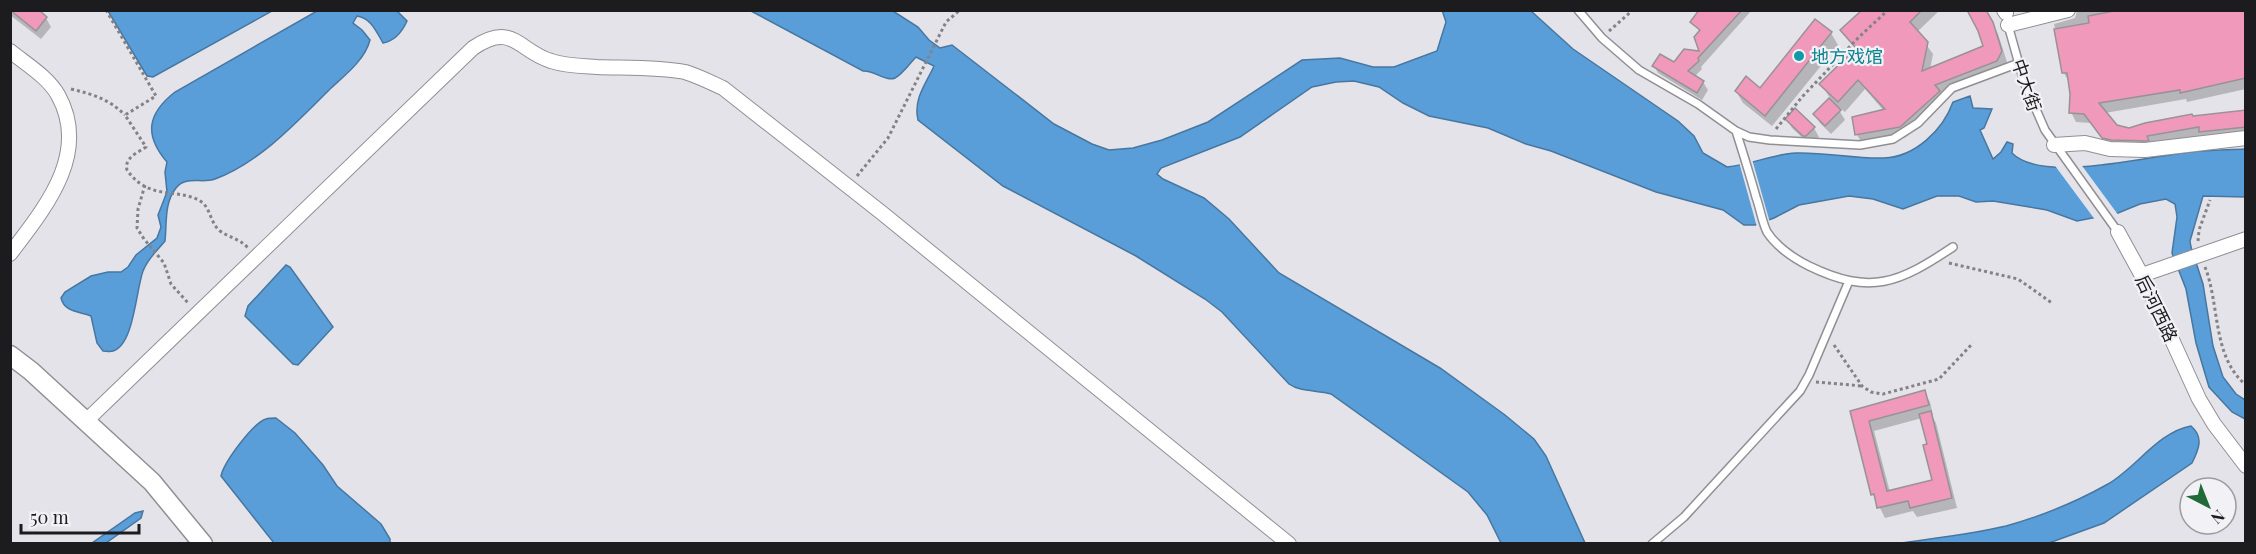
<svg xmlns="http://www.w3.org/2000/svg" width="2256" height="554" viewBox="0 0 2256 554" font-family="'Playfair Display','Noto Sans SC',serif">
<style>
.water{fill:#599ed8;stroke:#4777a0;stroke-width:1.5}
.pier{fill:#e4e3e9}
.shadow{fill:#0003;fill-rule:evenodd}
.building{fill:#f099ba;stroke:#989294;stroke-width:1.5}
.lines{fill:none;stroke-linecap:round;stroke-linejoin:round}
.lane-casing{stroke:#908f94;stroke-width:10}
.street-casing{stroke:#908f94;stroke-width:16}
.secondary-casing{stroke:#908f94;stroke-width:21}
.path{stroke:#838286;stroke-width:3;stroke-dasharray:3 3;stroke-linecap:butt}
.lane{stroke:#fff;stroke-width:7}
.street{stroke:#fff;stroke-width:14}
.secondary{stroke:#fff;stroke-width:18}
.culture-dot{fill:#0f9aa8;stroke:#f1f1f6;stroke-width:2}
.labels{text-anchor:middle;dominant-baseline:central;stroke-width:4.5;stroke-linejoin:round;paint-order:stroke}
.culture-label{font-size:18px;fill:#0d838f;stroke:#f1f1f6;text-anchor:start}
.street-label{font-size:18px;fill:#1c1c1e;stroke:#f1f1f6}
</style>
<rect width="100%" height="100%" fill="#e4e3e9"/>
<path class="water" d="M 1442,10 L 1531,11 L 1573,49 L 1678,121 L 1694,136 L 1703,153 L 1727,167 C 1750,165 1773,154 1796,153 C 1825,152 1855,159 1884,158 C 1915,157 1943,130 1953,102 L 1970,96 L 1973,108 L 1992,109 L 1984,128 L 1980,130 L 1993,159 L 2001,152 L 2007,142 L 2013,144 L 2012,153 C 2042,184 2150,156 2190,152 C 2209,150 2227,150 2245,149 L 2245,197 L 2203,196 L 2190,241 L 2191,247 L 2203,284 L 2213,346 L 2223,377 L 2236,394 L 2245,400 L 2245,419 L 2232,412 L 2209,387 L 2196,343 L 2186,289 L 2172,253 L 2177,217 L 2175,204 L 2166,199 L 2140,204 L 2118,213 L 2077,221 L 2047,210 L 1993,201 L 1976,202 L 1959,196 L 1937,196 L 1903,209 L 1873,199 L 1849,196 L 1799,205 L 1774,218 L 1755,225 L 1744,225 L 1723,210 L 1656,192 L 1551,151 L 1526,144 L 1488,128 L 1429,116 L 1403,103 L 1379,87 L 1354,81 L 1336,82 L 1312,87 L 1240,137 L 1161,168 L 1157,174 L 1163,179 L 1204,198 L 1229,219 L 1279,273 L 1440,368 L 1505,415 L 1534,439 L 1546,456 L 1585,543 L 1501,543 L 1487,515 L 1468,492 L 1331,394 C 1317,390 1300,392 1289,384 L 1222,312 L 1205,299 L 1136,256 L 1003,186 L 918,120 C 913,99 926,84 934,66 L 916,57 C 910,63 903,74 895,78 C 886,82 874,70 863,71 L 751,11 L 893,11 L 918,27 L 929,40 L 940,48 L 952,45 L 1054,124 L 1092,144 L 1109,150 L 1133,148 L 1162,140 L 1208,122 L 1302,60 L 1340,58 L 1373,67 L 1394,67 L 1437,51 L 1446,22 Z
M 108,11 L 272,11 L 153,77 L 147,76 Z
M 317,11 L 397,11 L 407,21 C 402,32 395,41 383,43 C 376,31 371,18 357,16 L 353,23 L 362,30 L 370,40 C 365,60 344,76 330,89 C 297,122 259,163 215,179 C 202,184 186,175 176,188 C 164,203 167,223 165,241 C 157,251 148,258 143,271 C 136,290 134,345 113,351 C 110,352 106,351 103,351 L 97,343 L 91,316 C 79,311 65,313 61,298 L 65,292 L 91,276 L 108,272 L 121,272 L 128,267 L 136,255 L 157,238 L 161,227 L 158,215 L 167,192 L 165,172 L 167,162 C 144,135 147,114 175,92 Z
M 286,265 L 290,267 L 333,327 L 298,365 L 293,364 L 245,316 L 248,306 Z
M 276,418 L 295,433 L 323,465 L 337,486 L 381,524 L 390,539 L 390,543 L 274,543 L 221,476 C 224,462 253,423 266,419 C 269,418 273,418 276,418 Z
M 2191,426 C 2204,437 2199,449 2192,463 L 2104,523 L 2049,543 L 1901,543 C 1936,538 1972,534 2006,526 C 2042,516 2076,502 2108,484 C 2136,468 2158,432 2191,426 Z
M 143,511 L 141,518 L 106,543 L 92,543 L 135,513 Z"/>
<path class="pier" d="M 1752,159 L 1770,223 L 1757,227 L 1739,162 Z
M 2053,163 L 2080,163 L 2119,216 L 2096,221 Z"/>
<path class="shadow" d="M 10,10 L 37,10 L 46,18 L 51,27 L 41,39 L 10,15 Z
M 1721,10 L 1752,10 L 1701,67 L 1702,69 L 1694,77 L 1703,82 L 1708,90 L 1702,100 L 1658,73 L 1654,66 L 1674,64 L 1701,52 L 1700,32 L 1692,22 Z
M 1864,10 L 1940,10 L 1917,32 L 1933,54 L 1930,70 L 1984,47 L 1979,31 L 1966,10 L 1985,10 L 1998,34 L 2007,62 L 2003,71 L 1941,96 L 1945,102 L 1906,137 L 1863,145 L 1857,135 L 1853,118 L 1884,111 L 1865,89 L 1845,112 L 1836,105 L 1845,120 L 1831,134 L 1820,123 L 1815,114 L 1830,98 L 1821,84 L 1857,50 L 1842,30 Z
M 2048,10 L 2246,10 L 2246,89 L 2187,102 L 2186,99 L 2105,113 L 2116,127 L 2129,130 L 2193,117 L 2246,111 L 2246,137 L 2206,141 L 2203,136 L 2152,146 L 2109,147 L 2091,123 L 2076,122 L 2071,112 L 2070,84 L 2064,73 L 2054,24 L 2075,18 L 2077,11 Z
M 1815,21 L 1831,33 L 1838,45 L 1772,126 L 1743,103 L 1736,91 L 1760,90 Z
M 1787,119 L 1814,128 L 1819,137 L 1809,144 L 1792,128 Z
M 1924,392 L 1930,402 L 1933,415 L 1932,416 L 1936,423 L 1957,508 L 1917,517 L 1913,511 L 1885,518 L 1873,494 L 1851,412 ZM 1922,418 L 1934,481 L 1890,492 L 1874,431 Z"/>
<path class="building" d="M 10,10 L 39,10 L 47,17 L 36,31 Z
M 1699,10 L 1742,10 L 1698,58 L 1699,61 L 1688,71 L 1704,81 L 1697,93 L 1652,66 L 1660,54 L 1674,62 L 1684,49 L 1699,51 L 1694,37 L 1700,30 L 1690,22 Z
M 1862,10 L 1922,10 L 1910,22 L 1928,42 L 1922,71 L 1983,46 L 1978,31 L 1967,10 L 1986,10 L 1993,22 L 2002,51 L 1997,61 L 1935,85 L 1940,91 L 1900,127 L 1855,135 L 1852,117 L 1885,109 L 1858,80 L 1838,102 L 1819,84 L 1856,48 L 1840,30 Z
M 2119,10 L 2246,10 L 2246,78 L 2180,93 L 2180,90 L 2099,103 L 2117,125 L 2129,128 L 2145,123 L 2192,114 L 2193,116 L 2246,110 L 2246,127 L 2199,132 L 2199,127 L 2147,136 L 2149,141 L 2111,140 L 2102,138 L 2084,114 L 2069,113 L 2070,94 L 2067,73 L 2062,73 L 2054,29 L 2089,23 L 2088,16 Z
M 1815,19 L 1832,32 L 1765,116 L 1735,91 L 1746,76 L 1760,88 Z
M 1829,98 L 1841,110 L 1825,126 L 1813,114 Z
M 1795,108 L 1815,127 L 1806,136 L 1803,136 L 1785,119 Z
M 1925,390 L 1929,405 L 1869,421 L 1887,491 L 1932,480 L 1923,445 L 1927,444 L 1919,414 L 1931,411 L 1952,498 L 1910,508 L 1908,501 L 1877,508 L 1874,494 L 1871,495 L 1850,411 Z"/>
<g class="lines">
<g class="lane-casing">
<path id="lane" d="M 1578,10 L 1602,38 L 1639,70 L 1698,104 L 1736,131 L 1749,137 L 1770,140 L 1860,145 L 1893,139 L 1918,123 L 1952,88 L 2019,63
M 2008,25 L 2024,82 L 2045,130 L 2118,232
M 1736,131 C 1743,153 1750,175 1756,197 C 1760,208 1762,222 1767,232 C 1777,247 1793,258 1809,266 C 1871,296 1899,283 1953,247
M 1652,544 L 1684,517 L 1800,391 L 1809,375 L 1849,281"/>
</g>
<g class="street-casing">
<path id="street" d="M 2004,10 L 2006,13
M 2008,25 L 2068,10
M 10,51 C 26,64 48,77 58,95 C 91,154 44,209 10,254
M 2054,145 L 2085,143 L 2110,149 L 2145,150 L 2246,138
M 2118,232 L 2147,285 L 2199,399 L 2214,424 L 2246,466
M 2142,275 L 2246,239
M 86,421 L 473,48 C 513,21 518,51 551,61 C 566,66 582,66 597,67 C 624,68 660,67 685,72 C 698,76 710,82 723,88 L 882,213 L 1289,544"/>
</g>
<g class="secondary-casing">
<path id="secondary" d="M 10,355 L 31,371 L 152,482 L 203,544"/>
</g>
<path class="path" d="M 106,10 L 156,96 L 125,115 L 146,147 C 137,153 124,158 127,170 C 150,203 181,186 203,203 C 211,211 211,224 220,231 C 230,238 240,239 248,248
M 1609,31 L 1633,10
M 71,89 C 92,94 109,99 125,115
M 1776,129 L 1802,97 L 1858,38 L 1888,10
M 857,176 L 888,138 L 946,22 L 960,10
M 145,185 L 138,209 L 137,228 L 144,239 L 164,263 L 171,284 L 188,303
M 2198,241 L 2199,230 L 2210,200
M 1949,263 L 2018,279 L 2052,303
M 2205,267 C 2220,305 2212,357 2246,385
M 1834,345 L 1862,386 L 1871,392 L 1883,394 L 1939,379 L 1973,343
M 1816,382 L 1862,386"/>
<use href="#lane" class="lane"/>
<use href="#street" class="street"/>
<use href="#secondary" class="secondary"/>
</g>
<circle class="culture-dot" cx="1799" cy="56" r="6"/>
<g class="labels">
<g class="culture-label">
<text x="1811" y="56">地方戏馆</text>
</g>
<g class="street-label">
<text transform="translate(2027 85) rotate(71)">中大街</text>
<text transform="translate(2157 308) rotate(64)">后河西路</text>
</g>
</g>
<rect width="2256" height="554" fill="none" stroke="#1c1c1e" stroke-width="24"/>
<g transform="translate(2208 506) rotate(138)"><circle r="28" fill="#f1f1f6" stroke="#9c9ca0" stroke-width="1.5"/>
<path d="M0-4.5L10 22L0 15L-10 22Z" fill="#216a38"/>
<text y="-9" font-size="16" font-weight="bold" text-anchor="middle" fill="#1c1c1e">N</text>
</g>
<path d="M21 524v9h118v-9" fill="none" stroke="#1c1c1e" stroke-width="3"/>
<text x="30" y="524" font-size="18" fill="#1c1c1e" stroke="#f1f1f6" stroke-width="4.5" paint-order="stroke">50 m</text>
</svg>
